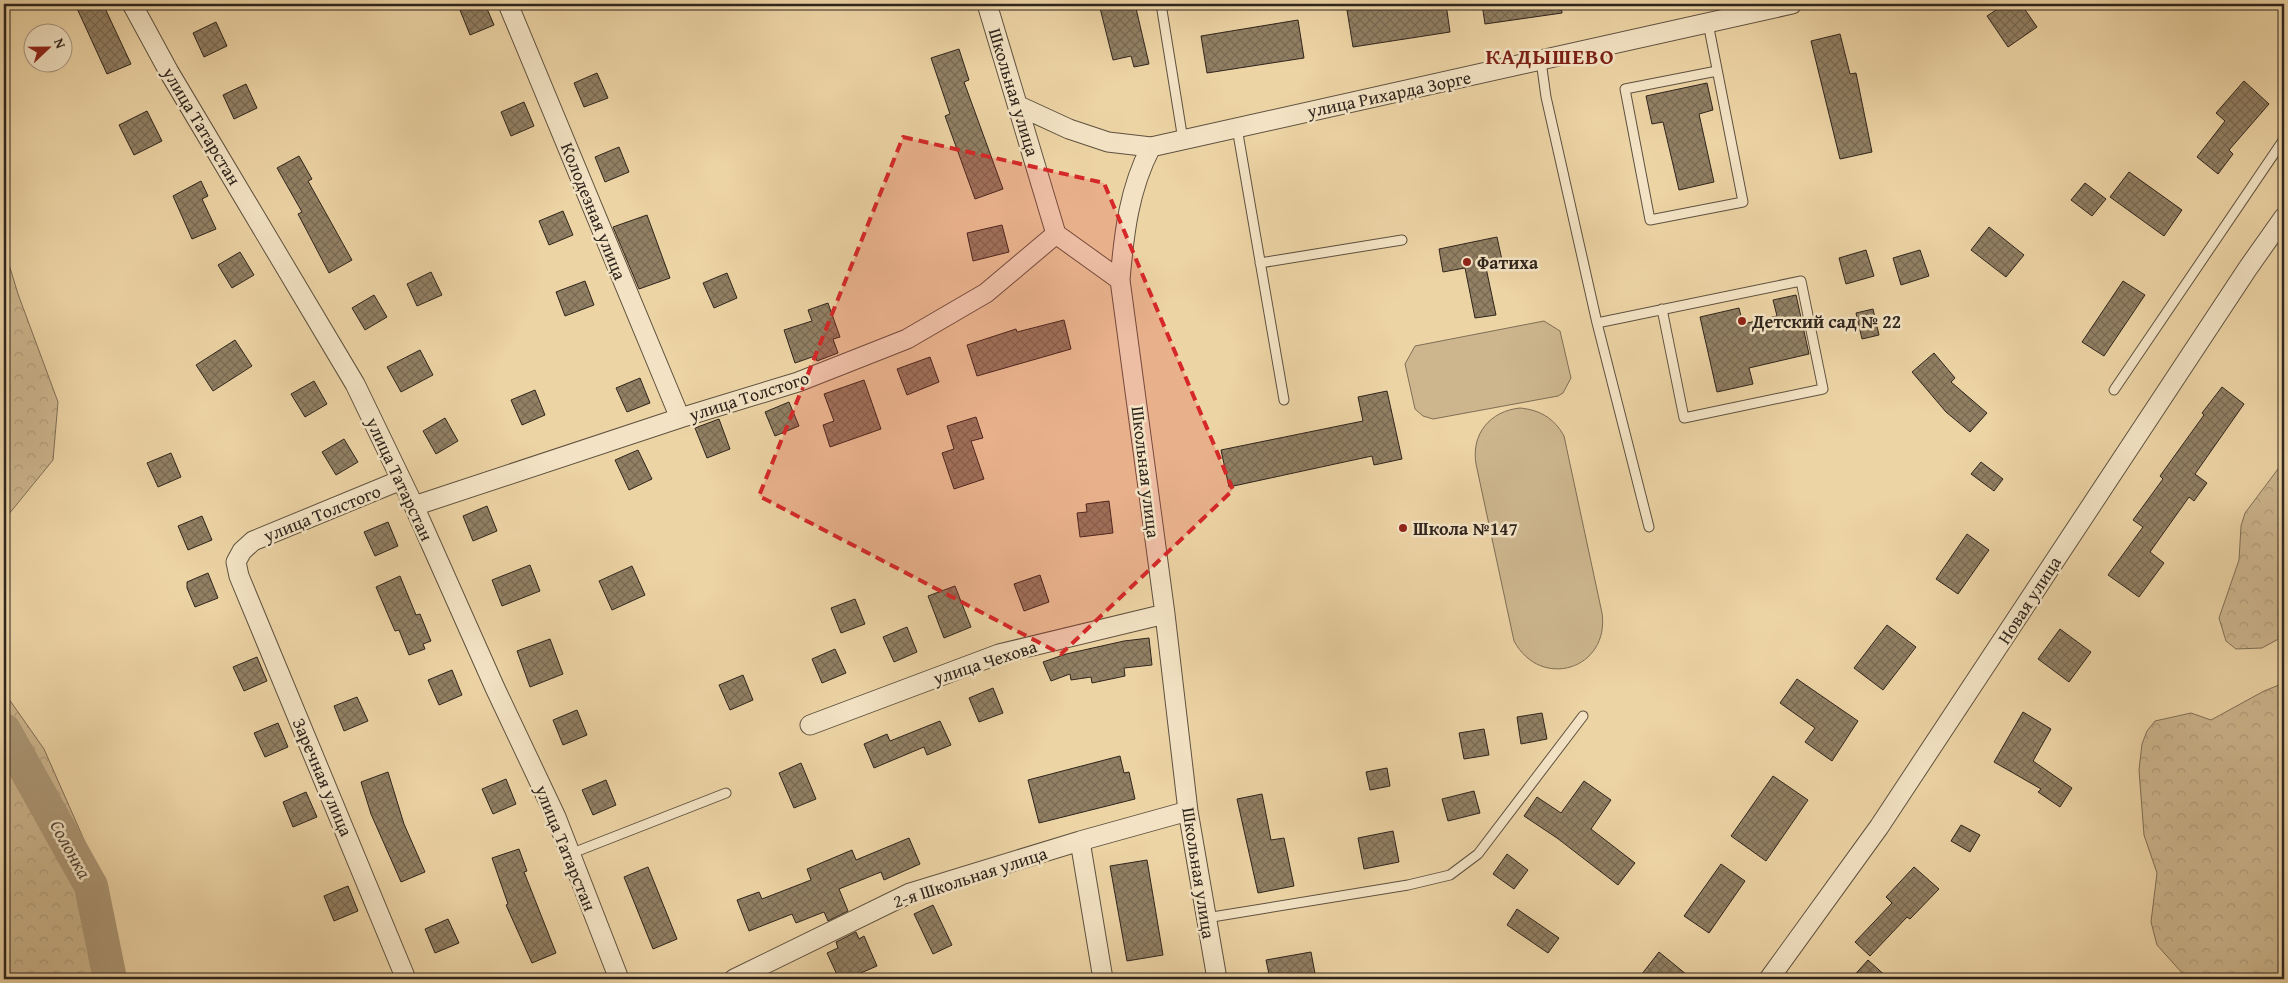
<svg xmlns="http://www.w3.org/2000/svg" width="2288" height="983" viewBox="0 0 2288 983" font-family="'Gentium Book Plus',serif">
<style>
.grass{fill:#cdb68e;stroke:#7e6e56}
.forest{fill:url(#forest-crowns);stroke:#7e6e56}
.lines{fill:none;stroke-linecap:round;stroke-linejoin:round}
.river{stroke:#ac9877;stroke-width:34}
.building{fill:url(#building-cross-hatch);stroke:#2f251d}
.service-casing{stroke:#5e513f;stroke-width:11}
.minor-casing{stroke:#5e513f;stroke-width:21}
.service{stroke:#f3e3c4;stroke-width:9}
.minor{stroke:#f3e3c4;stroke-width:19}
.marked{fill:#d62828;fill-opacity:0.2;stroke:#d62828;stroke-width:4;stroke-dasharray:10 6;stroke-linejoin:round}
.poi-dot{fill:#8f2418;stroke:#f3e3c4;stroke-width:2}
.labels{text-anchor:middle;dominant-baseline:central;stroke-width:5;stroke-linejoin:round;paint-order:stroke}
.street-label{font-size:18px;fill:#2f251d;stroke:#f3e3c4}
.poi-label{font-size:18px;font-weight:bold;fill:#2f251d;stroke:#f3e3c4;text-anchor:start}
.water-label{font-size:19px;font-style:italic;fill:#544838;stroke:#f3e3c4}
.district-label{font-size:22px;font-weight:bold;letter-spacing:1px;fill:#7a1f14;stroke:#f3e3c4}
</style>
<defs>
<pattern id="forest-crowns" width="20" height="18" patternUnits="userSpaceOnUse" patternTransform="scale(1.25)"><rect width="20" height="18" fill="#cdb68e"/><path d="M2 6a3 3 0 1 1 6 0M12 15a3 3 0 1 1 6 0" fill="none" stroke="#b09c7a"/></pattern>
<pattern id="building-cross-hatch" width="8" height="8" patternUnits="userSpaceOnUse" patternTransform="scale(1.25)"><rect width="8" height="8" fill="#928064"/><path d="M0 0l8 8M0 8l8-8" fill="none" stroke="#786952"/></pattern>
</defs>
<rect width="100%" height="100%" fill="#edd4a5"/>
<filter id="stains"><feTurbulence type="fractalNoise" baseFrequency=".004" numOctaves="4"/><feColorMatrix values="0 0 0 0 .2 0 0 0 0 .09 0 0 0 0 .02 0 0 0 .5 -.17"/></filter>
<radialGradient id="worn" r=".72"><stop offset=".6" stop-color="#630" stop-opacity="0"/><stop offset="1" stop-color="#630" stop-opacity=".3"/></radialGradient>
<path class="grass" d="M 1544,321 L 1560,331 L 1571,378 L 1563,393 L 1558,396 L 1433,419 L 1423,416 L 1415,409 L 1405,364 L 1415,346 Z
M 1520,408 C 1540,410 1554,418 1564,436 L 1602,613 C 1610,669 1541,691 1514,641 L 1476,464 C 1471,434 1490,411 1520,408 Z"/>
<path class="forest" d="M 8,261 L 18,294 L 58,402 L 53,460 L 4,520 L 4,262 Z
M 2284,461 L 2284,636 L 2262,648 L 2236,649 L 2226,641 L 2219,618 L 2239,560 L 2241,526 L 2245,513 Z
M 2284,683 L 2284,979 L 2193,979 L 2183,974 L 2157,945 L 2151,922 L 2157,873 L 2144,835 L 2139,770 L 2142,744 L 2147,731 L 2155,721 L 2191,713 L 2211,720 L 2264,691 Z
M 4,692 L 44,749 L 107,892 L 124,979 L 4,979 Z"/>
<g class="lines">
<path class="river" d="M 4,730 L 91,886 L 110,979"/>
</g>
<path class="building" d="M 75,4 L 103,4 L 131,64 L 107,74 Z
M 476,4 L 485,4 L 494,25 L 470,35 L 460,10 Z
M 1099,4 L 1135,4 L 1149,64 L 1134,67 L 1131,56 L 1113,60 Z
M 1385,4 L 1446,4 L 1450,32 L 1353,47 L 1347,10 Z
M 1482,4 L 1561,4 L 1562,13 L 1485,24 Z
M 2005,4 L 2021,4 L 2037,27 L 2008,47 L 1987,16 Z
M 1298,20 L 1304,58 L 1207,73 L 1201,36 Z
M 216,22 L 227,46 L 204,57 L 193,33 Z
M 1840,34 L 1850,74 L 1856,73 L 1872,152 L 1840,159 L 1811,41 Z
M 959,49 L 969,80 L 964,82 L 1003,189 L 975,199 L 945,116 L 950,114 L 931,58 Z
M 597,73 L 608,98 L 584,107 L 574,83 Z
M 2244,81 L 2269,104 L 2229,150 L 2233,154 L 2218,174 L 2197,157 L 2225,121 L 2216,113 Z
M 1707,83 L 1713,110 L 1699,114 L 1714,182 L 1679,190 L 1663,122 L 1652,124 L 1646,96 Z
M 246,84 L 257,108 L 234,119 L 223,95 Z
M 524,102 L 534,126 L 511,136 L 501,112 Z
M 147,111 L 162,141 L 134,155 L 119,125 Z
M 619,147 L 629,172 L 605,182 L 595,157 Z
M 299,156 L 312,179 L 308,181 L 352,260 L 329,273 L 298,214 L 302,212 L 277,168 Z
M 2129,172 L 2182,210 L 2164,236 L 2110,197 Z
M 201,181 L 208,196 L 202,199 L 216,229 L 192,239 L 173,196 Z
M 2085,183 L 2106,199 L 2092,216 L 2071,200 Z
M 563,211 L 573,235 L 549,245 L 539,221 Z
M 647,215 L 670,278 L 639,289 L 613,227 Z
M 1002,225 L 1009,252 L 973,261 L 967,233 Z
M 1989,227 L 2024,255 L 2006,277 L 1971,250 Z
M 1497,237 L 1502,260 L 1485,263 L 1496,315 L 1475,318 L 1465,268 L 1443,272 L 1439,249 Z
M 1866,250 L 1874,276 L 1846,284 L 1839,258 Z
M 1920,250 L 1929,276 L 1901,285 L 1893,258 Z
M 240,252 L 254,275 L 232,288 L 218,265 Z
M 431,272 L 442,295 L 417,306 L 407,284 Z
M 727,273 L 737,298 L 714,308 L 703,283 Z
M 585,281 L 594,305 L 565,316 L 556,292 Z
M 2123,281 L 2145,295 L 2104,356 L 2082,342 Z
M 374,295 L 387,317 L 365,330 L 352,308 Z
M 1796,295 L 1809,354 L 1749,368 L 1753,384 L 1717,392 L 1700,317 L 1739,308 L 1743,324 L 1777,316 L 1773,300 Z
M 828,303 L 840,337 L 833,339 L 838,353 L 817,361 L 815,356 L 795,363 L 784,330 L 812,321 L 808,310 Z
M 1873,309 L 1879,335 L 1862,339 L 1856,313 Z
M 1064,320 L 1071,349 L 977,376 L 967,345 L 1016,329 L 1017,332 Z
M 235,340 L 252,366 L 213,391 L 196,365 Z
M 420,350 L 433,375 L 401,392 L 387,367 Z
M 1934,353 L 1955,378 L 1951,382 L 1987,413 L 1970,432 L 1946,412 L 1912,372 Z
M 930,357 L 939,382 L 907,395 L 897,369 Z
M 640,378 L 650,403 L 627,412 L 616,388 Z
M 864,380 L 881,429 L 830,447 L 823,425 L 834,421 L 824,394 Z
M 314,381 L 327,404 L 305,417 L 291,394 Z
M 2222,387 L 2244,404 L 2195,474 L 2207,483 L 2194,501 L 2189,497 L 2150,552 L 2164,563 L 2139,597 L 2108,575 L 2143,527 L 2133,520 L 2163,479 L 2160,476 L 2204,415 L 2202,413 Z
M 535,390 L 545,415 L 522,425 L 511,400 Z
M 1387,391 L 1402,459 L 1374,465 L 1372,456 L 1229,487 L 1221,450 L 1363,421 L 1358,397 Z
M 789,402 L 799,426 L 775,436 L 765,412 Z
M 976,417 L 983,438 L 971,441 L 984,479 L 954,489 L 942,453 L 954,449 L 947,426 Z
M 445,418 L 458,441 L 436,454 L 423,431 Z
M 719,419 L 730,449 L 707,458 L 695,428 Z
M 344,439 L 358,462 L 336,475 L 322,452 Z
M 638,450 L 652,479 L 629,490 L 615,460 Z
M 171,453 L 181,477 L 158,487 L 147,463 Z
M 1981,462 L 2003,479 L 1994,491 L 1971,474 Z
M 1109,501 L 1113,533 L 1080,537 L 1077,513 L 1087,512 L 1086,504 Z
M 487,506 L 497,531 L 473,541 L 463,516 Z
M 202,516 L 212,540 L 188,550 L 178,526 Z
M 388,522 L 398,546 L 375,556 L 364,532 Z
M 1967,534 L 1989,550 L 1958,594 L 1936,579 Z
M 530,565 L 540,591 L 502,606 L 492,580 Z
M 632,566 L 645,595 L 612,610 L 599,581 Z
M 208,573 L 218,598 L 195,607 L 187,588 L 187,582 Z
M 1040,575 L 1049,602 L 1024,611 L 1014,584 Z
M 400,576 L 416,615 L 420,614 L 431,641 L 423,644 L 425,649 L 409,655 L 399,630 L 395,631 L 376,587 Z
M 955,586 L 971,627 L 944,638 L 928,596 Z
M 855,599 L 865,624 L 841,633 L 831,608 Z
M 1887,625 L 1916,647 L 1883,690 L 1854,668 Z
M 907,627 L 917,652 L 894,662 L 883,637 Z
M 2060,629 L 2091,652 L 2069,682 L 2038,659 Z
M 1149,638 L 1152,665 L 1124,668 L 1125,676 L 1092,683 L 1091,677 L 1071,680 L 1070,674 L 1051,681 L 1043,662 L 1066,654 L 1124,641 Z
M 550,639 L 563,674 L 530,687 L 517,651 Z
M 835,649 L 846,673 L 822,683 L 812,659 Z
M 257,657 L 267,681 L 244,691 L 233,667 Z
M 452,670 L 462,695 L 439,705 L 428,680 Z
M 743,675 L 753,700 L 730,710 L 719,685 Z
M 1797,679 L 1858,721 L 1832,761 L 1805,742 L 1815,728 L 1780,703 Z
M 993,688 L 1003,713 L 979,722 L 969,698 Z
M 357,697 L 368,721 L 344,731 L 334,706 Z
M 577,710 L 587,735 L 563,745 L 553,720 Z
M 2023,712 L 2051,729 L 2033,761 L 2072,788 L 2060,807 L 2038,792 L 2041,789 L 1994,762 Z
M 1542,713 L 1547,739 L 1521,744 L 1517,717 Z
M 940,721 L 951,745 L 927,755 L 924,747 L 874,768 L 864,744 L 887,734 L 890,741 Z
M 278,723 L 288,747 L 265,757 L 254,733 Z
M 1484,729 L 1489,755 L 1464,759 L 1459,733 Z
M 1120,756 L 1124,773 L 1129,772 L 1135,799 L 1039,823 L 1028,780 Z
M 801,763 L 816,799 L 794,808 L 779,773 Z
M 1387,768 L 1390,786 L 1370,790 L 1366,772 Z
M 388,772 L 404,824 L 425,872 L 401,882 L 371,814 L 361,782 Z
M 1773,776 L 1808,800 L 1766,861 L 1731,836 Z
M 506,779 L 516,804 L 493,814 L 482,789 Z
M 606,780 L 616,805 L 593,815 L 582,790 Z
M 1584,781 L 1611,800 L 1591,829 L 1635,863 L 1618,885 L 1557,838 L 1524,816 L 1537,797 L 1561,813 Z
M 1474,791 L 1480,813 L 1448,821 L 1442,799 Z
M 306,792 L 317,817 L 293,827 L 283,802 Z
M 1262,794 L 1271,840 L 1284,838 L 1294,886 L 1258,893 L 1237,799 Z
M 1961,825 L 1980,835 L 1970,852 L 1951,841 Z
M 1393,831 L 1399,862 L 1364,869 L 1358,838 Z
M 909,838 L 920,864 L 884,880 L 881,872 L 839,889 L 848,911 L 828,921 L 824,912 L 796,923 L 792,914 L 749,931 L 737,900 L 759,892 L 762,899 L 811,880 L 807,869 L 852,850 L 856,860 Z
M 519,849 L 527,871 L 524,872 L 556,953 L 532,963 L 506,905 L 508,904 L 492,858 Z
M 1507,854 L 1528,870 L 1514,889 L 1493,874 Z
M 1147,860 L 1163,955 L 1127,961 L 1110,866 Z
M 1721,864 L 1745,881 L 1709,933 L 1684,916 Z
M 648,867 L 677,939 L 653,949 L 624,877 Z
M 1914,867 L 1939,889 L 1910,919 L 1907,917 L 1870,956 L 1855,942 L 1892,903 L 1886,897 Z
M 348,886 L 358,911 L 334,921 L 324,896 Z
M 933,905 L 952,945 L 933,954 L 914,914 Z
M 1517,909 L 1559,938 L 1548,953 L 1507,925 Z
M 448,919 L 459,943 L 435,953 L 425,929 Z
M 856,932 L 859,939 L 864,936 L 877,966 L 847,979 L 839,979 L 827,953 L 838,948 L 836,942 Z
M 1311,952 L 1316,979 L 1270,979 L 1266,960 Z
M 1659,952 L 1692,979 L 1638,979 Z
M 1868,960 L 1889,979 L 1851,979 Z"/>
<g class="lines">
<g class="service-casing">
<path id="service" d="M 1161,4 L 1183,140
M 1708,23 L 1743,202 L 1650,220 L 1625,89 L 1717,71
M 1541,61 L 1546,97 L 1597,323 L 1649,527
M 1237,128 L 1284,400
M 1260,263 L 1402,240
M 1597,323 L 1801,281 L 1823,389 L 1684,418 L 1662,309
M 2114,390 L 2284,139
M 570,854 L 726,793
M 1206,918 L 1408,885 L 1450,875 L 1478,854 L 1583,716"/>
</g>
<g class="minor-casing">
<path id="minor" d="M 132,4 L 169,72 L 355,384 L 414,506 L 495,688 L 556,817 L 619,979
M 508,4 L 680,418
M 987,4 L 1056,234 L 1120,280 L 1165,614 L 1188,811 L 1217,979
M 1019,106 L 1069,129 L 1108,142 L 1151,147 L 1792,4
M 1120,280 C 1124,233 1129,189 1151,147
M 401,480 L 253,541 L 242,551 L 236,562 L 239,576 L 406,979
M 414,506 L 680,418 L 798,382 L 907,339 L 986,293 L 1056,234
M 810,725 L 999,654 L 1165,614
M 1080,841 L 1103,979
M 734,979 L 910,893 L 1080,841 L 1188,811
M 1769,979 L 1879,827 L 2248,268 L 2284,217"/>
</g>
<use href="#service" class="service"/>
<use href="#minor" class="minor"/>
</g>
<path class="marked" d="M 903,137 L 1104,183 L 1233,490 L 1061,654 L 759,496 Z"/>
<g class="poi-dot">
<circle cx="1467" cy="262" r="5"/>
<circle cx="1742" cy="321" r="5"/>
<circle cx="1403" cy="528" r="5"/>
</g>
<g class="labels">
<g class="street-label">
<text transform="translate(1014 92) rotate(73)">Школьная улица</text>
<text transform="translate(1389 94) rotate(-12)">улица Рихарда Зорге</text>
<text transform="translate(202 126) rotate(59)">улица Татарстан</text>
<text transform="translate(594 211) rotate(68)">Колодезная улица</text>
<text transform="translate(749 396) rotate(-18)">улица Толстого</text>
<text transform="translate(1146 472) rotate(83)">Школьная улица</text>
<text transform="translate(400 479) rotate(65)">улица Татарстан</text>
<text transform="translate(322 513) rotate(-22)">улица Толстого</text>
<text transform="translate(2029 600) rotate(-57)">Новая улица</text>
<text transform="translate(985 662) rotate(-18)">улица Чехова</text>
<text transform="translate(323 777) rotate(67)">Заречная улица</text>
<text transform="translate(566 848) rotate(68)">улица Татарстан</text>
<text transform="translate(1199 873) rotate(81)">Школьная улица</text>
<text transform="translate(970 877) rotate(-18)">2-я Школьная улица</text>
</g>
<g class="poi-label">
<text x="1477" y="262">Фатиха</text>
<text x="1752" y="321">Детский сад № 22</text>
<text x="1413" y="528">Школа №147</text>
</g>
<g class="water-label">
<text transform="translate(71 849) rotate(61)">Солонка</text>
</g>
<g class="district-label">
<text x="1550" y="56">КАДЫШЕВО</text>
</g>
</g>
<rect width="2288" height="983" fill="none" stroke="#edd4a5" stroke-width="20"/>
<rect x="5" y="5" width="2278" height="973" fill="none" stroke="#2f251d" stroke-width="2.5"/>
<rect x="10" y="10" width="2268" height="963" fill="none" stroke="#2f251d"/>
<g transform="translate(48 48) rotate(68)"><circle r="24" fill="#f3e3c4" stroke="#a59781"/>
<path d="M0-4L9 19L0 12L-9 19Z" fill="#8f2418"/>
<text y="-8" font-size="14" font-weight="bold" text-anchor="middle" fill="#2f251d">N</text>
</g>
<rect width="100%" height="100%" filter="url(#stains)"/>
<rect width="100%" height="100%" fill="url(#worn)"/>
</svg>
